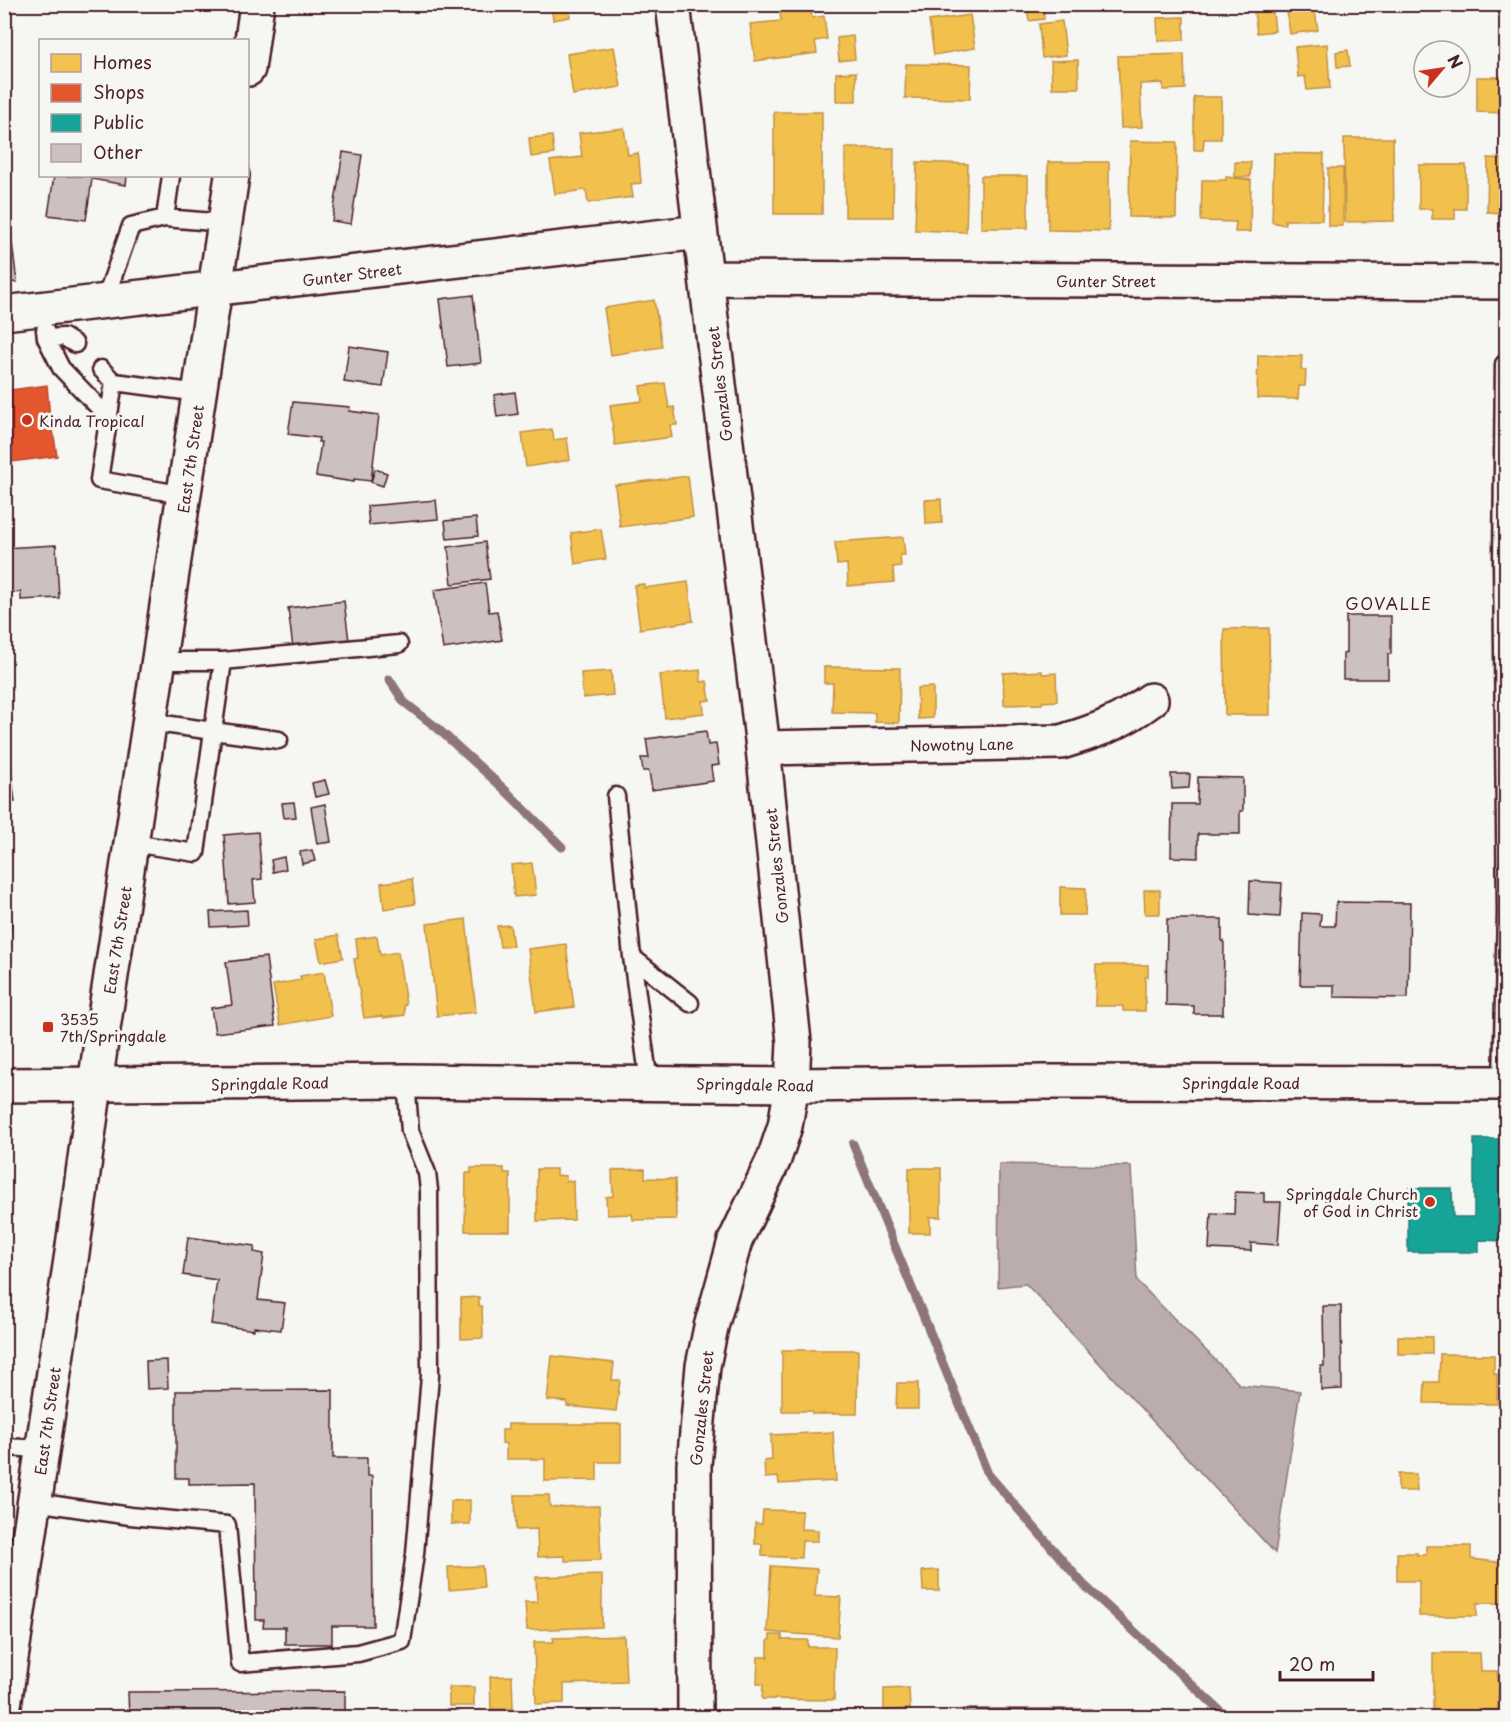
<svg xmlns="http://www.w3.org/2000/svg" width="1511" height="1722" viewBox="0 0 1511 1722" font-family="'Playpen Sans',sans-serif">
<style>
.water{fill:#bbadae;stroke:#8e747a;stroke-width:1.5}
.homes{fill:#f2c14e;stroke:#c09044;stroke-width:1.5}
.shops{fill:#e4572e;stroke:#b6462d;stroke-width:1.5}
.public{fill:#17a398;stroke:#267b77;stroke-width:1.5}
.lines{fill:none;stroke-linecap:round;stroke-linejoin:round}
.stream{stroke:#8e747a;stroke-width:9}
.building{fill:#ccc1c0;stroke:#4a1f2b;stroke-width:1.5}
.service-casing{stroke:#4a1f2b;stroke-width:21}
.minor-casing{stroke:#4a1f2b;stroke-width:38}
.secondary-casing{stroke:#4a1f2b;stroke-width:38}
.primary-casing{stroke:#4a1f2b;stroke-width:38}
.service{stroke:#f6f6f2;stroke-width:16}
.minor{stroke:#f6f6f2;stroke-width:33}
.secondary{stroke:#f6f6f2;stroke-width:33}
.primary{stroke:#f6f6f2;stroke-width:33}
.poi-dot{fill:#c8321e;stroke:#f6f6f2;stroke-width:2}
.labels{text-anchor:middle;dominant-baseline:central;stroke-width:6;stroke-linejoin:round;paint-order:stroke}
.street-label{font-size:15px;fill:#4a1f2b;stroke:#f6f6f2}
.poi-label{font-size:15px;fill:#4a1f2b;stroke:#f6f6f2;text-anchor:start}
.neighbourhood-label{font-size:16px;letter-spacing:1.5px;fill:#4a1f2b;stroke:#f6f6f2}
</style>
<rect width="100%" height="100%" fill="#f6f6f2"/>
<filter id="ink" filterUnits="userSpaceOnUse"><feTurbulence type="fractalNoise" baseFrequency=".0167" numOctaves="2"/><feDisplacementMap in="SourceGraphic" scale="12" xChannelSelector="R" yChannelSelector="G"/><feConvolveMatrix kernelMatrix="1 2 1 2 8 2 1 2 1" color-interpolation-filters="sRGB"/></filter>
<g filter="url(#ink)">
<path class="water" d="M 999,1164 L 1131,1166 L 1137,1281 L 1240,1385 L 1300,1391 L 1275,1553 L 1026,1284 L 998,1287 Z
M 963,1709 L 1091,1709 L 1091,1717 L 964,1717 Z"/>
<path class="homes" d="M 551,4 L 603,4 L 569,10 L 570,17 L 553,20 Z
M 810,4 L 812,18 L 824,16 L 827,39 L 815,41 L 817,53 L 755,61 L 750,24 L 781,21 L 779,5 Z
M 995,4 L 1043,4 L 1044,19 L 1029,21 L 1027,7 L 1005,10 L 1004,6 L 995,7 Z
M 1272,4 L 1275,31 L 1257,33 L 1253,5 Z
M 1286,4 L 1314,4 L 1318,30 L 1290,34 Z
M 970,15 L 975,48 L 934,55 L 929,21 Z
M 1184,17 L 1184,40 L 1158,41 L 1157,18 Z
M 1062,21 L 1066,55 L 1042,58 L 1039,24 Z
M 853,36 L 855,59 L 839,61 L 837,38 Z
M 1327,44 L 1330,88 L 1307,90 L 1305,76 L 1298,77 L 1295,47 Z
M 614,47 L 621,87 L 573,95 L 567,54 Z
M 1348,50 L 1350,66 L 1337,67 L 1336,52 Z
M 1184,54 L 1185,89 L 1163,90 L 1163,83 L 1140,84 L 1142,127 L 1121,128 L 1118,56 Z
M 1078,60 L 1079,88 L 1052,88 L 1051,61 Z
M 906,64 L 971,65 L 970,99 L 905,98 Z
M 856,72 L 856,101 L 836,101 L 836,73 Z
M 1477,77 L 1506,77 L 1506,113 L 1477,112 Z
M 1194,97 L 1221,97 L 1221,139 L 1204,139 L 1203,150 L 1194,150 Z
M 774,112 L 822,112 L 822,214 L 774,214 Z
M 624,128 L 628,155 L 638,153 L 639,159 L 641,183 L 631,184 L 633,197 L 588,203 L 586,190 L 555,194 L 550,161 L 582,157 L 579,133 Z
M 552,136 L 554,154 L 531,157 L 529,138 Z
M 1344,138 L 1393,138 L 1394,221 L 1345,222 Z
M 1130,141 L 1177,142 L 1176,218 L 1129,217 Z
M 845,148 L 894,148 L 893,217 L 845,217 Z
M 1274,153 L 1324,154 L 1322,220 L 1285,220 L 1285,225 L 1272,222 Z
M 1488,158 L 1506,159 L 1506,222 L 1502,222 L 1503,213 L 1487,212 Z
M 917,162 L 968,164 L 966,232 L 915,230 Z
M 1048,162 L 1109,162 L 1109,231 L 1048,230 Z
M 1235,162 L 1251,162 L 1250,177 L 1235,177 Z
M 1419,165 L 1466,165 L 1466,209 L 1455,209 L 1455,219 L 1432,219 L 1432,209 L 1419,209 Z
M 1328,168 L 1343,168 L 1343,226 L 1328,226 Z
M 981,176 L 1028,176 L 1028,228 L 981,228 Z
M 1226,177 L 1251,180 L 1250,232 L 1235,232 L 1236,222 L 1201,221 L 1202,180 L 1226,180 Z
M 654,300 L 662,347 L 611,355 L 604,308 Z
M 1258,355 L 1302,356 L 1301,370 L 1306,371 L 1305,386 L 1299,386 L 1298,399 L 1257,398 Z
M 665,383 L 669,408 L 674,407 L 677,425 L 670,425 L 672,437 L 615,445 L 610,405 L 642,401 L 640,386 Z
M 552,429 L 554,440 L 567,438 L 570,460 L 526,467 L 522,433 Z
M 688,476 L 693,517 L 620,527 L 615,485 Z
M 941,499 L 942,523 L 926,524 L 925,500 Z
M 601,529 L 606,559 L 575,564 L 571,533 Z
M 903,537 L 905,555 L 900,555 L 901,566 L 893,567 L 894,582 L 848,586 L 847,564 L 837,565 L 835,542 Z
M 688,582 L 693,621 L 640,629 L 634,585 L 644,584 L 644,588 Z
M 1269,628 L 1270,715 L 1225,715 L 1224,629 Z
M 824,667 L 900,668 L 899,723 L 875,722 L 875,713 L 832,712 L 833,683 L 824,683 Z
M 700,670 L 701,682 L 707,681 L 710,700 L 703,701 L 704,713 L 665,718 L 660,675 Z
M 611,671 L 613,695 L 583,698 L 581,673 Z
M 1042,671 L 1042,674 L 1056,673 L 1057,701 L 1042,702 L 1042,704 L 1004,705 L 1003,673 Z
M 933,687 L 933,718 L 918,719 L 917,688 Z
M 532,863 L 536,895 L 514,897 L 511,865 Z
M 412,879 L 415,904 L 384,909 L 381,883 Z
M 1060,887 L 1086,888 L 1085,915 L 1060,915 Z
M 1144,890 L 1160,890 L 1160,914 L 1145,914 Z
M 466,919 L 476,1012 L 437,1016 L 427,924 Z
M 510,925 L 513,946 L 500,947 L 497,926 Z
M 338,935 L 343,958 L 321,962 L 316,939 Z
M 377,936 L 380,955 L 398,952 L 406,1005 L 404,1006 L 405,1015 L 383,1018 L 382,1016 L 364,1018 L 354,959 L 358,958 L 356,939 Z
M 566,944 L 574,1007 L 536,1012 L 528,949 Z
M 1096,965 L 1148,965 L 1148,977 L 1145,977 L 1145,1011 L 1123,1011 L 1123,1006 L 1095,1006 Z
M 324,972 L 331,1016 L 280,1025 L 273,985 L 301,980 L 300,976 Z
M 471,1168 L 504,1168 L 504,1173 L 510,1173 L 510,1231 L 465,1231 L 466,1173 L 471,1173 Z
M 909,1168 L 941,1168 L 941,1217 L 930,1217 L 930,1233 L 909,1233 Z
M 537,1169 L 556,1169 L 556,1175 L 566,1176 L 566,1181 L 573,1181 L 574,1220 L 537,1221 Z
M 645,1169 L 645,1178 L 675,1179 L 676,1219 L 633,1220 L 632,1214 L 607,1215 L 606,1197 L 613,1196 L 612,1170 Z
M 479,1297 L 479,1306 L 482,1306 L 483,1338 L 461,1339 L 461,1298 Z
M 1398,1336 L 1432,1337 L 1432,1354 L 1398,1354 Z
M 782,1350 L 858,1350 L 857,1414 L 812,1414 L 812,1411 L 782,1411 Z
M 1440,1354 L 1494,1355 L 1494,1374 L 1497,1374 L 1497,1404 L 1424,1403 L 1425,1382 L 1439,1382 Z
M 552,1356 L 614,1363 L 612,1380 L 620,1380 L 616,1411 L 567,1406 L 567,1402 L 547,1400 Z
M 897,1383 L 918,1383 L 918,1409 L 896,1409 Z
M 508,1424 L 621,1424 L 621,1462 L 597,1462 L 597,1480 L 545,1481 L 545,1459 L 506,1459 L 506,1444 L 502,1443 L 502,1430 L 508,1430 Z
M 833,1432 L 836,1481 L 779,1484 L 778,1477 L 765,1478 L 764,1461 L 772,1460 L 771,1435 Z
M 1398,1474 L 1416,1474 L 1417,1491 L 1398,1491 Z
M 515,1495 L 549,1495 L 550,1507 L 599,1506 L 601,1560 L 565,1561 L 565,1556 L 538,1557 L 537,1529 L 516,1530 Z
M 470,1500 L 470,1524 L 451,1524 L 451,1501 Z
M 763,1510 L 802,1511 L 801,1529 L 818,1530 L 818,1541 L 802,1541 L 801,1558 L 762,1556 L 762,1544 L 755,1544 L 755,1523 L 762,1524 Z
M 1426,1546 L 1471,1546 L 1471,1559 L 1506,1563 L 1506,1603 L 1477,1603 L 1477,1616 L 1419,1616 L 1419,1581 L 1397,1581 L 1397,1553 L 1417,1553 L 1417,1555 L 1426,1555 Z
M 482,1566 L 484,1587 L 449,1590 L 448,1567 Z
M 771,1566 L 817,1569 L 815,1596 L 841,1597 L 838,1637 L 767,1632 Z
M 939,1570 L 939,1591 L 923,1591 L 922,1571 Z
M 602,1575 L 602,1627 L 527,1630 L 525,1602 L 537,1602 L 536,1577 Z
M 770,1635 L 782,1635 L 782,1640 L 808,1640 L 808,1647 L 835,1647 L 834,1700 L 762,1699 L 763,1684 L 757,1684 L 758,1657 L 768,1657 L 768,1640 L 770,1640 Z
M 624,1636 L 626,1682 L 564,1684 L 564,1703 L 536,1704 L 534,1642 L 554,1642 L 553,1638 Z
M 1433,1653 L 1480,1653 L 1481,1671 L 1497,1671 L 1498,1681 L 1505,1682 L 1505,1696 L 1498,1696 L 1498,1710 L 1477,1710 L 1477,1718 L 1433,1718 Z
M 512,1676 L 513,1709 L 491,1709 L 490,1677 Z
M 449,1687 L 474,1687 L 474,1706 L 449,1706 Z
M 909,1688 L 910,1709 L 884,1710 L 884,1689 Z"/>
<path class="shops" d="M 47,385 L 51,431 L 53,430 L 57,456 L 4,463 L 4,391 Z"/>
<path class="public" d="M 1474,1139 L 1505,1139 L 1505,1241 L 1479,1240 L 1479,1252 L 1408,1252 L 1408,1188 L 1452,1188 L 1453,1217 L 1474,1217 Z"/>
<g class="lines">
<path class="stream" d="M 389,679 L 404,702 L 436,727 L 504,789 L 562,847
M 853,1144 L 988,1474 L 1083,1584 L 1228,1718"/>
</g>
<path class="building" d="M 343,152 L 362,155 L 351,224 L 332,221 Z
M 54,176 L 127,176 L 126,185 L 92,179 L 86,220 L 48,215 Z
M 4,181 L 17,282 L 4,283 Z
M 473,295 L 481,363 L 448,367 L 440,299 Z
M 349,346 L 388,352 L 383,387 L 344,382 Z
M 515,392 L 518,414 L 497,417 L 494,395 Z
M 293,402 L 350,407 L 349,411 L 379,415 L 371,481 L 354,479 L 354,482 L 316,476 L 321,442 L 318,442 L 319,438 L 288,434 Z
M 375,469 L 387,473 L 383,486 L 371,482 Z
M 436,500 L 438,519 L 369,525 L 367,506 Z
M 476,518 L 478,536 L 447,539 L 445,521 Z
M 485,542 L 490,579 L 452,584 L 448,547 Z
M 56,545 L 59,598 L 21,600 L 21,592 L 4,593 L 4,548 Z
M 485,583 L 489,612 L 497,611 L 502,640 L 443,649 L 434,590 Z
M 344,601 L 349,641 L 293,648 L 288,608 Z
M 1346,616 L 1391,616 L 1391,654 L 1388,654 L 1388,679 L 1343,679 L 1343,654 L 1346,653 Z
M 706,731 L 708,745 L 716,744 L 719,765 L 711,766 L 713,781 L 652,790 L 649,771 L 643,771 L 641,758 L 649,758 L 646,739 Z
M 4,737 L 7,737 L 15,802 L 4,803 Z
M 1171,774 L 1190,774 L 1189,788 L 1172,789 Z
M 1198,777 L 1243,778 L 1243,811 L 1240,811 L 1240,834 L 1198,834 L 1198,858 L 1171,857 L 1172,804 L 1197,804 Z
M 325,780 L 329,794 L 315,797 L 312,783 Z
M 294,802 L 296,817 L 284,818 L 282,803 Z
M 325,804 L 331,842 L 317,844 L 311,807 Z
M 258,832 L 262,879 L 253,880 L 255,902 L 229,904 L 224,835 Z
M 312,850 L 315,861 L 302,864 L 300,852 Z
M 284,857 L 286,869 L 273,872 L 271,860 Z
M 1250,881 L 1282,883 L 1280,917 L 1249,915 Z
M 4,886 L 7,921 L 12,921 L 4,975 Z
M 1336,902 L 1410,903 L 1408,998 L 1334,997 L 1334,985 L 1300,985 L 1302,913 L 1321,914 L 1320,926 L 1335,926 Z
M 247,910 L 248,925 L 211,927 L 210,912 Z
M 1167,919 L 1222,919 L 1222,941 L 1224,941 L 1223,1014 L 1194,1014 L 1194,1006 L 1166,1005 Z
M 266,957 L 275,1026 L 215,1033 L 211,1008 L 232,1005 L 226,962 Z
M 1235,1192 L 1264,1193 L 1264,1202 L 1281,1202 L 1278,1245 L 1251,1243 L 1251,1251 L 1209,1249 L 1211,1213 L 1234,1214 Z
M 188,1237 L 255,1246 L 254,1252 L 264,1254 L 258,1300 L 285,1303 L 281,1330 L 254,1327 L 254,1330 L 211,1324 L 217,1280 L 183,1275 Z
M 1323,1306 L 1341,1306 L 1342,1389 L 1321,1390 L 1321,1366 L 1324,1366 Z
M 167,1360 L 168,1388 L 147,1389 L 146,1361 Z
M 333,1390 L 333,1458 L 367,1458 L 367,1476 L 372,1476 L 373,1626 L 332,1626 L 332,1644 L 285,1644 L 285,1627 L 263,1627 L 264,1620 L 256,1620 L 255,1483 L 189,1484 L 189,1478 L 176,1478 L 176,1391 Z
M 345,1691 L 345,1718 L 129,1718 L 128,1692 Z"/>
<g class="lines">
<g class="service-casing">
<path id="service" d="M 171,176 L 165,218 L 225,223
M 104,302 L 131,226 L 165,218
M 45,330 L 46,338 L 64,337 L 75,344
M 46,338 L 61,368 L 108,417
M 101,369 L 114,382 L 200,393
M 114,382 L 99,480 L 185,495
M 1502,561 L 1504,364 L 1506,364
M 159,661 L 223,661
M 279,740 L 213,731 L 223,661 L 399,644
M 616,796 L 632,957 L 649,1083
M 132,843 L 196,853 L 213,731 L 150,722
M 632,957 L 690,1003
M 1502,1083 L 1506,912 L 1502,561 L 1506,561
M 4,1447 L 43,1449
M 35,1502 L 130,1516 L 227,1525 L 240,1663 L 358,1653 L 402,1641 L 415,1554 L 430,1376 L 429,1190 L 427,1173 L 410,1131 L 406,1081"/>
</g>
<g class="minor-casing">
<path id="minor" d="M 673,4 L 763,748 L 794,1042 L 792,1085 L 785,1126 L 774,1159 L 735,1241 L 711,1327 L 703,1366 L 694,1465 L 695,1718
M 706,278 L 1506,282
M 4,313 L 700,232
M 763,748 L 1061,742 C 1097,731 1120,723 1151,700"/>
</g>
<g class="secondary-casing">
<path id="secondary" d="M 4,1085 L 406,1081 L 792,1085 L 1044,1082 L 1506,1083"/>
</g>
<g class="primary-casing">
<path id="primary" d="M 248,69 L 257,4
M 4,1705 L 73,1246 L 101,1042 L 232,176"/>
</g>
<use href="#service" class="service"/>
<use href="#minor" class="minor"/>
<use href="#secondary" class="secondary"/>
<use href="#primary" class="primary"/>
</g>
</g>
<g class="poi-dot">
<circle cx="27" cy="420" r="6"/>
<rect x="42" y="1021" width="12" height="12" rx="3"/>
<circle cx="1430" cy="1202" r="6"/>
</g>
<g class="labels">
<g class="street-label">
<text transform="translate(352 274) rotate(-7)">Gunter Street</text>
<text x="1106" y="280">Gunter Street</text>
<text transform="translate(719 384) rotate(-97)">Gonzales Street</text>
<text transform="translate(190 459) rotate(-82)">East 7th Street</text>
<text transform="translate(962 744) rotate(-1)">Nowotny Lane</text>
<text transform="translate(776 866) rotate(-96)">Gonzales Street</text>
<text transform="translate(117 940) rotate(-81)">East 7th Street</text>
<text x="1241" y="1082">Springdale Road</text>
<text transform="translate(270 1083) rotate(-1)">Springdale Road</text>
<text transform="translate(755 1084) rotate(1)">Springdale Road</text>
<text transform="translate(701 1408) rotate(-84)">Gonzales Street</text>
<text transform="translate(47 1421) rotate(-82)">East 7th Street</text>
</g>
<g class="poi-label">
<text x="39" y="420">Kinda Tropical</text>
<text x="60" y="1018">3535<tspan x="60" dy="17">7th/Springdale</tspan></text>
<text x="1418" y="1193" text-anchor="end">Springdale Church<tspan x="1418" dy="17">of God in Christ</tspan></text>
</g>
<g class="neighbourhood-label">
<text x="1389" y="603">GOVALLE</text>
</g>
</g>
<rect width="1511" height="1722" fill="none" stroke="#f6f6f2" stroke-width="24"/>
<rect x="12" y="12" width="1487" height="1698" fill="none" stroke="#4a1f2b" stroke-width="2" filter="url(#ink)"/>
<rect x="39" y="39" width="210" height="138" fill="#f6f6f2" stroke="#b1a0a2" stroke-width="1.5"/>
<rect x="51" y="54" width="30" height="18" fill="#f2c14e" stroke="#b1a0a2" stroke-width="1.5"/>
<text x="93" y="69" font-size="18" fill="#4a1f2b">Homes</text>
<rect x="51" y="84" width="30" height="18" fill="#e4572e" stroke="#b1a0a2" stroke-width="1.5"/>
<text x="93" y="99" font-size="18" fill="#4a1f2b">Shops</text>
<rect x="51" y="114" width="30" height="18" fill="#17a398" stroke="#b1a0a2" stroke-width="1.5"/>
<text x="93" y="129" font-size="18" fill="#4a1f2b">Public</text>
<rect x="51" y="144" width="30" height="18" fill="#ccc1c0" stroke="#b1a0a2" stroke-width="1.5"/>
<text x="93" y="159" font-size="18" fill="#4a1f2b">Other</text>
<g transform="translate(1442 69) rotate(61)"><circle r="28" fill="#f6f6f2" stroke="#b1a0a2" stroke-width="1.5"/>
<path d="M0-4.5L10 22L0 15L-10 22Z" fill="#c8321e"/>
<text y="-9" font-size="16" font-weight="bold" text-anchor="middle" fill="#4a1f2b">N</text>
</g>
<path d="M1280 1671v9h93v-9" fill="none" stroke="#4a1f2b" stroke-width="3"/>
<text x="1289" y="1671" font-size="18" fill="#4a1f2b" stroke="#f6f6f2" stroke-width="4.5" paint-order="stroke">20 m</text>
</svg>
